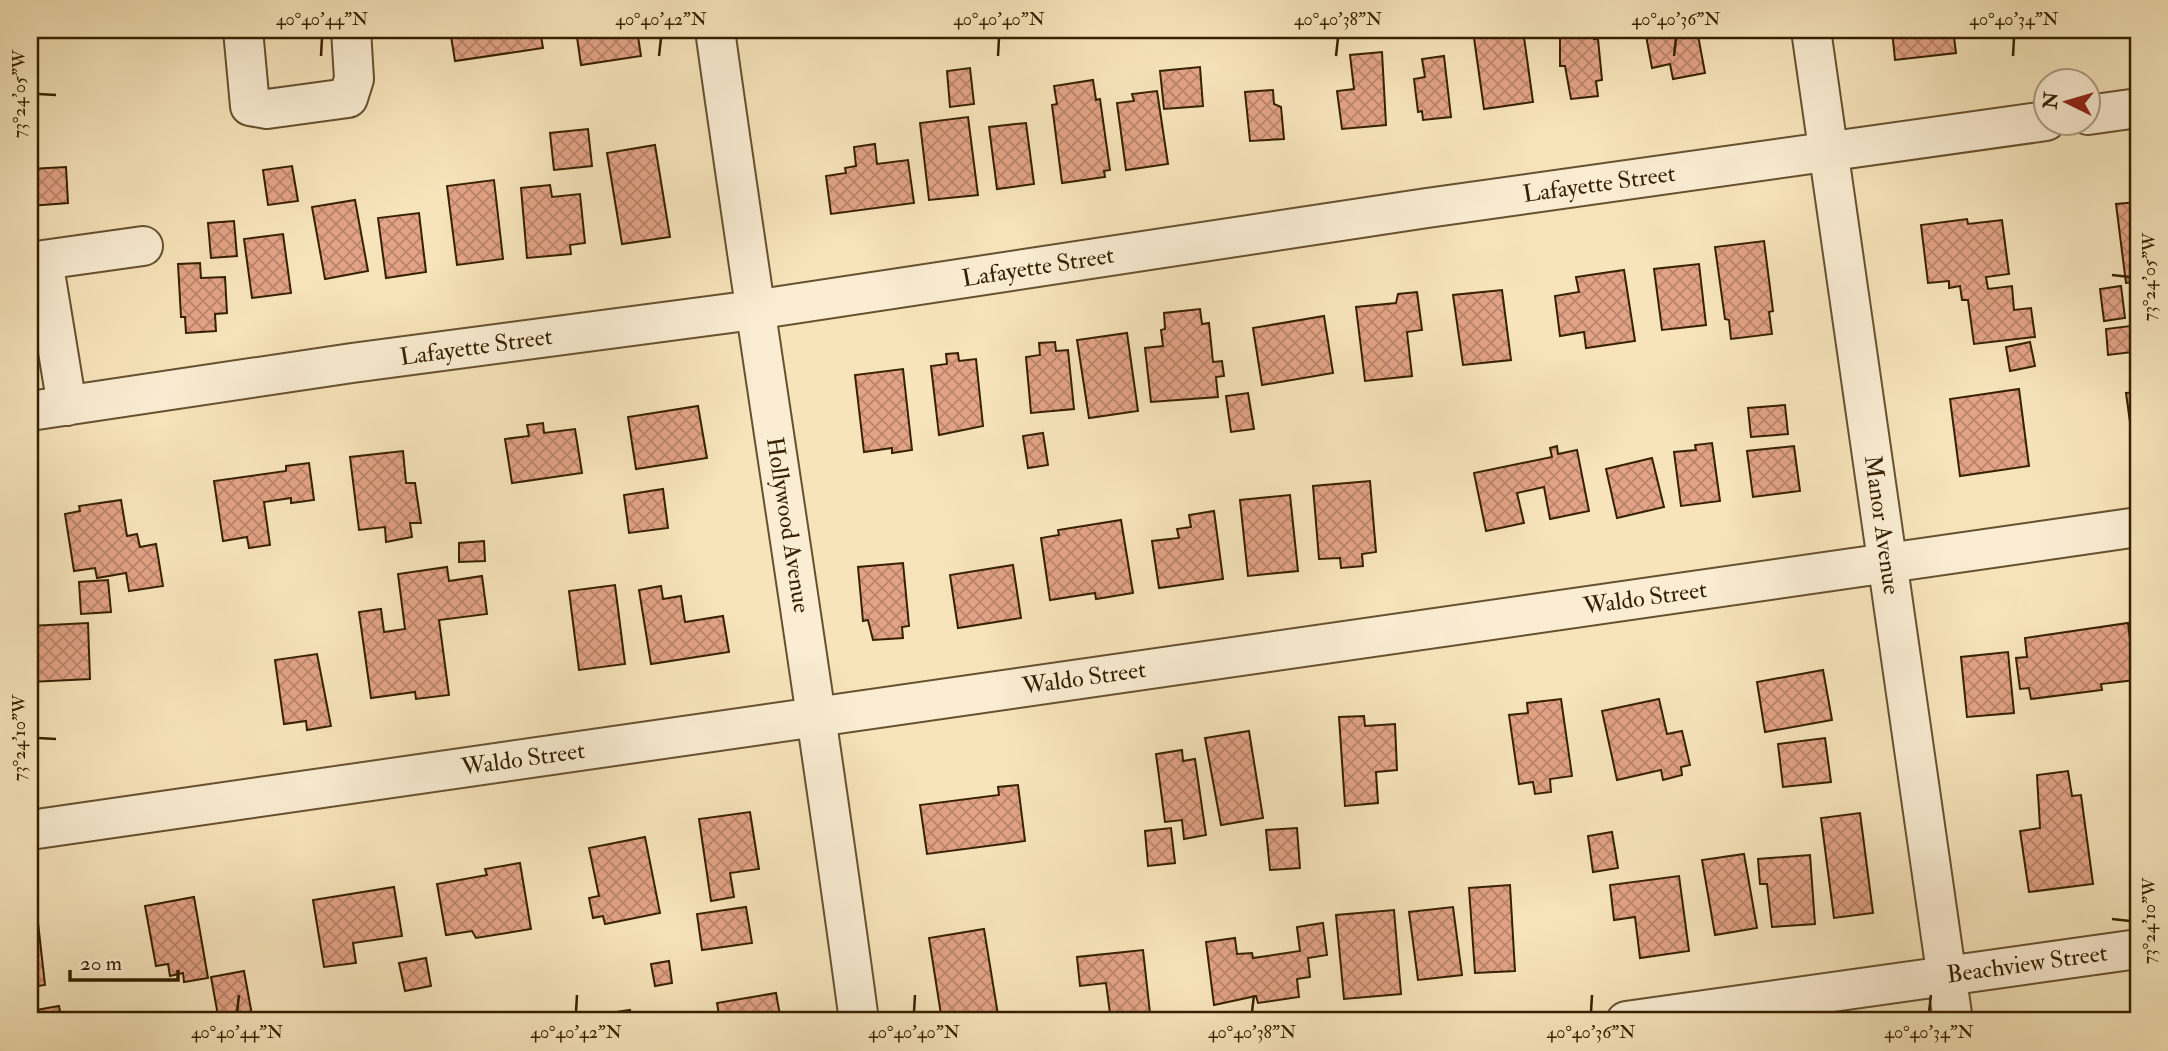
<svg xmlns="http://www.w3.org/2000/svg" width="2168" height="1051" viewBox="0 0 2168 1051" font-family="'IM FELL Double Pica',serif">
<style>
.building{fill:url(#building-cross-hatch);stroke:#362000;stroke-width:2}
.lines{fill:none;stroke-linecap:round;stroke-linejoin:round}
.minor-casing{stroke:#66512f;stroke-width:42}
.minor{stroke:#faedd3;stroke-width:38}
.ticks{fill:none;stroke:#362000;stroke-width:2.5}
.labels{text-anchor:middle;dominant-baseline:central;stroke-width:5;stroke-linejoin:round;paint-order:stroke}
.street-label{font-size:24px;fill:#362000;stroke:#faedd3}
.neatline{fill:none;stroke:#362000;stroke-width:2.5}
.ticks-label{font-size:18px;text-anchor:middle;fill:#362000}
</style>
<defs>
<pattern id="building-cross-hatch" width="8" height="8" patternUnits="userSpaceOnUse" patternTransform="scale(1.75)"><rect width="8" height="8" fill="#e3a386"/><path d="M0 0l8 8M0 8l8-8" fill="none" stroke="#b9846b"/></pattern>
</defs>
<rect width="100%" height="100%" fill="#f7e4bb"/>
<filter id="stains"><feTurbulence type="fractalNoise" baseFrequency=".00286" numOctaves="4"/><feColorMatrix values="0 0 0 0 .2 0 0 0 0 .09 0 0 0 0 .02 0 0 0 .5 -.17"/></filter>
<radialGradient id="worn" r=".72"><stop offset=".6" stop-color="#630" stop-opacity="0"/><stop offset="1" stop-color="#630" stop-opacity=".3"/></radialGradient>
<path class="building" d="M 450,30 L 540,30 L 543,48 L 455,61 Z
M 576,30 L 637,30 L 641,56 L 581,65 Z
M 1476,30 L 1523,30 L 1533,102 L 1484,109 L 1474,38 Z
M 1560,30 L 1593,30 L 1594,39 L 1598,39 L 1602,80 L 1596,81 L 1598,96 L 1571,99 L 1565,66 L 1560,66 Z
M 1645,30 L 1697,30 L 1705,73 L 1673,79 L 1670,64 L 1652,68 Z
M 1892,30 L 1977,30 L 1978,34 L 1954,37 L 1956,53 L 1895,60 Z
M 2048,30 L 2084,30 L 2084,33 L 2049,37 Z
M 1382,52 L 1386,125 L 1342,129 L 1337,91 L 1354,89 L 1350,55 Z
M 1444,56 L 1451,117 L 1423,120 L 1422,111 L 1418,112 L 1414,79 L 1425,77 L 1422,59 Z
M 1200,67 L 1203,106 L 1164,109 L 1160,71 Z
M 970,68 L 974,104 L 950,107 L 947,71 Z
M 1093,80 L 1096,100 L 1100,99 L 1110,170 L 1104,171 L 1105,177 L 1062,183 L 1052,105 L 1057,104 L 1054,86 Z
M 1273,90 L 1274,104 L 1281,107 L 1284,139 L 1250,141 L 1245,92 Z
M 1157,91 L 1168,164 L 1126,170 L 1117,103 L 1134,101 L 1132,94 Z
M 968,117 L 978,195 L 929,200 L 920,123 Z
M 1026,123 L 1034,184 L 997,189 L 989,127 Z
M 588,129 L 592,166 L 554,170 L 550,133 Z
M 875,144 L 877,164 L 908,160 L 914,203 L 831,214 L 826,176 L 846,173 L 845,168 L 856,166 L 854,147 Z
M 655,145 L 670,237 L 622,244 L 607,153 Z
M 292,166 L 298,201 L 268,205 L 263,170 Z
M 66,167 L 68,203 L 30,206 L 30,169 Z
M 494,180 L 503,259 L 457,265 L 447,186 Z
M 550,185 L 552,197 L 580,194 L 585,243 L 570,245 L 571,254 L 527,258 L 521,188 Z
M 355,200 L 368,271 L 325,279 L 312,207 Z
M 2138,202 L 2138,282 L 2126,283 L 2116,204 Z
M 419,213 L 426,272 L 386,278 L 378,218 Z
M 1967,219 L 1968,224 L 2002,220 L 2009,274 L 1986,277 L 1988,289 L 2012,286 L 2014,310 L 2031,308 L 2035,337 L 1974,344 L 1968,300 L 1962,300 L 1960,286 L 1949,288 L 1949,281 L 1928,283 L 1921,225 Z
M 234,221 L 237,256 L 211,258 L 208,223 Z
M 283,234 L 291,293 L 252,298 L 244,239 Z
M 1764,241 L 1773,311 L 1769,312 L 1772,334 L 1731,339 L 1729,320 L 1725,319 L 1715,247 Z
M 200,263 L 201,278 L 225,277 L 227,313 L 215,314 L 216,331 L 186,333 L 185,317 L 181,317 L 178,264 Z
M 1699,264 L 1706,325 L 1662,330 L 1654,269 Z
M 1624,270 L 1635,341 L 1586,348 L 1584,332 L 1560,336 L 1555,296 L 1579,292 L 1576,277 Z
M 2121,286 L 2125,318 L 2104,321 L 2100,289 Z
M 1502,290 L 1511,360 L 1463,365 L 1453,295 Z
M 1417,292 L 1422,330 L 1407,332 L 1412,376 L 1365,381 L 1356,307 L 1396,303 L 1398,294 Z
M 1200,309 L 1202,324 L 1209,323 L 1213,362 L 1222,361 L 1224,376 L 1216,377 L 1218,397 L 1151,402 L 1145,348 L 1163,346 L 1161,330 L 1165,329 L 1164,313 Z
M 1324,316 L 1333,373 L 1262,385 L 1253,328 Z
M 2130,326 L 2133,352 L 2108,355 L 2106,329 Z
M 1127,333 L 1138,411 L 1089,418 L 1077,340 Z
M 1055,342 L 1056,351 L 1068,350 L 1074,409 L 1031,413 L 1026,357 L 1040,355 L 1039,343 Z
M 2030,342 L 2035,366 L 2010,371 L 2006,347 Z
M 958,353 L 959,361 L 976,359 L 983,426 L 939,435 L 931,366 L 947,364 L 946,354 Z
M 903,369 L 912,450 L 892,453 L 892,448 L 864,452 L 855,375 Z
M 2019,389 L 2029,466 L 1960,476 L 1950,399 Z
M 2138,392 L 2138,459 L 2135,459 L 2126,393 Z
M 1248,393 L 1254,429 L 1231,432 L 1226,396 Z
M 1785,405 L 1788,434 L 1751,437 L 1748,408 Z
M 698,406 L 707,458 L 636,469 L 628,417 Z
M 543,423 L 544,433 L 575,429 L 582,473 L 512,483 L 505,439 L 529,436 L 527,425 Z
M 1043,433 L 1048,465 L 1028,468 L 1023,436 Z
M 1712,443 L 1720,501 L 1681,506 L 1674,452 L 1696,450 L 1695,445 Z
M 1557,446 L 1558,454 L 1577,450 L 1589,511 L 1550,519 L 1544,487 L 1517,493 L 1524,523 L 1486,531 L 1474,473 L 1552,457 L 1550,448 Z
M 1794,446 L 1800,491 L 1753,497 L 1747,451 Z
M 403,451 L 406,483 L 415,483 L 421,523 L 410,523 L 412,537 L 386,542 L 385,527 L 359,530 L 350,457 Z
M 1652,458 L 1664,507 L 1617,518 L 1606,469 Z
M 309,463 L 314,500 L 291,503 L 291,498 L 264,502 L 270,545 L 249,548 L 247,537 L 223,541 L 214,481 L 286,471 L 286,466 Z
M 1370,481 L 1376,552 L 1362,554 L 1363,566 L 1341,568 L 1340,558 L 1319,559 L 1313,486 Z
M 663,489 L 668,528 L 629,533 L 624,495 Z
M 1290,495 L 1298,571 L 1248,576 L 1240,500 Z
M 121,500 L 127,536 L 137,534 L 140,547 L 156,544 L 163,586 L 129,591 L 126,573 L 97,578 L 95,568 L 74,571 L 65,514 L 80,511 L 79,506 Z
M 1214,511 L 1223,579 L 1159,588 L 1152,541 L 1179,538 L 1177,529 L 1191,527 L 1189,515 Z
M 1121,520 L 1133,593 L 1096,599 L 1095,593 L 1050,600 L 1041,538 L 1059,535 L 1058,530 Z
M 484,541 L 485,561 L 459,562 L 459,543 Z
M 903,563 L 909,626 L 902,627 L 903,638 L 873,640 L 868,620 L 863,621 L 858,567 Z
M 1013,565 L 1021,618 L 958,628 L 950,575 Z
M 447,567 L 449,581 L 482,576 L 487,614 L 439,620 L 449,695 L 416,699 L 415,692 L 371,698 L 359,612 L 381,609 L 384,632 L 405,629 L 398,574 Z
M 108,580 L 111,612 L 81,614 L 79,582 Z
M 615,585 L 625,664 L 579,670 L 569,591 Z
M 661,586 L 663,599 L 681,596 L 685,622 L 723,616 L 729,652 L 651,664 L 639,590 Z
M 88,623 L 90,679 L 30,682 L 30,626 Z
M 2128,623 L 2135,680 L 2101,684 L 2102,690 L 2031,699 L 2029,688 L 2020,689 L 2016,658 L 2027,657 L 2025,638 Z
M 2008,652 L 2014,713 L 1967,717 L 1961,657 Z
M 317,654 L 331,726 L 307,730 L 306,721 L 284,724 L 275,660 Z
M 1823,670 L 1832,720 L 1765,732 L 1757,682 Z
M 1561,699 L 1572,776 L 1550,779 L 1551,792 L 1535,794 L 1533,782 L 1519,784 L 1509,715 L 1528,713 L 1527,703 Z
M 1659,699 L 1667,734 L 1682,731 L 1690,765 L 1681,767 L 1682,775 L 1663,780 L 1661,770 L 1617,780 L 1602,711 Z
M 1364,716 L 1365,726 L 1395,724 L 1397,770 L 1376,772 L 1378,803 L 1345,806 L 1339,717 Z
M 1249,731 L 1263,818 L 1221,825 L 1205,738 Z
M 1825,738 L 1831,782 L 1783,787 L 1778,744 Z
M 1182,750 L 1183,761 L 1195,759 L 1206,835 L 1184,839 L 1182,820 L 1165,822 L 1156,754 Z
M 2068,771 L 2072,796 L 2081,795 L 2093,884 L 2029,892 L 2020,831 L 2040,828 L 2037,775 Z
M 1018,785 L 1025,841 L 927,854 L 920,805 L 999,795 L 998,787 Z
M 750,812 L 759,869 L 730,873 L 734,897 L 711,901 L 699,819 Z
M 1860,813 L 1873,913 L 1834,918 L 1821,818 Z
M 1171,828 L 1175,863 L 1148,866 L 1145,831 Z
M 1297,828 L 1300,868 L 1270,870 L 1266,830 Z
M 1612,832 L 1618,868 L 1593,872 L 1588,836 Z
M 645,837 L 660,913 L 605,924 L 603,916 L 593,918 L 589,898 L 599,896 L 589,848 Z
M 1744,854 L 1757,928 L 1715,935 L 1702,860 Z
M 1810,855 L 1815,924 L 1772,927 L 1767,884 L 1760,884 L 1758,859 Z
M 520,863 L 531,929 L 476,938 L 472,931 L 446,935 L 437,884 L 487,875 L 485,869 Z
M 1679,876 L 1689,951 L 1640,958 L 1635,917 L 1614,920 L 1610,885 Z
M 1510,885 L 1515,971 L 1475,973 L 1469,888 Z
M 394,887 L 402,936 L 353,943 L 356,963 L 324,967 L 313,900 Z
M 35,896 L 45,985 L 30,987 L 30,897 Z
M 194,897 L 208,978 L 184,982 L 183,973 L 170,976 L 168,964 L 156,966 L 145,906 Z
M 746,907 L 752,943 L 702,950 L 697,914 Z
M 1453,907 L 1462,975 L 1418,980 L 1409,912 Z
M 1394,910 L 1401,994 L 1344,999 L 1336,915 Z
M 1323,923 L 1327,955 L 1308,958 L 1310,977 L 1297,979 L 1299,997 L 1258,1003 L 1256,996 L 1214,1005 L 1206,942 L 1235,938 L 1237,954 L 1252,953 L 1253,958 L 1300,951 L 1297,927 Z
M 984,929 L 999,1021 L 942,1021 L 929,938 Z
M 1143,950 L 1150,1013 L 1138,1014 L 1138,1021 L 1111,1021 L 1106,983 L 1080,986 L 1077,957 Z
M 426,958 L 431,986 L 405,991 L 399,963 Z
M 669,961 L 672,983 L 655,986 L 651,964 Z
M 244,971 L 252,1015 L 219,1021 L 211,977 Z
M 776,993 L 781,1021 L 720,1021 L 717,1003 Z
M 59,1006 L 62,1021 L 30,1021 L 30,1011 Z
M 630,1010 L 632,1021 L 597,1021 L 596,1015 Z"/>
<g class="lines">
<g class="minor-casing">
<path id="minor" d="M 243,30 L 250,106 L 267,109 L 348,98 L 354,79 L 351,30
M 715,30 C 761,361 815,690 859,1021
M 1811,30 L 1953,1021
M 2088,115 L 2138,108
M 67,406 L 43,260 L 143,246
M 30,411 L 352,363 L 754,310 L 1427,208 L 2046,121
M 30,830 L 2138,527
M 1626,1021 L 2138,949"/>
</g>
<use href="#minor" class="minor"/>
</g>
<path class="ticks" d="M 321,56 L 322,38M 659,56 L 661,38M 998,56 L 999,38M 1336,56 L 1338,38M 1674,56 L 1676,38M 2013,56 L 2014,38M 38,94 L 56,95M 2112,275 L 2130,277M 38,738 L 56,739M 2112,919 L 2130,921M 237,1012 L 239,995M 576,1012 L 577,995M 914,1012 L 915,995M 1252,1012 L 1254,995M 1591,1012 L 1592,995M 1929,1012 L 1931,995"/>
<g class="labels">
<g class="street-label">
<text transform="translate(1599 184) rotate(-8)">Lafayette Street</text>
<text transform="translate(1038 267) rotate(-9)">Lafayette Street</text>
<text transform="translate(476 347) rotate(-8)">Lafayette Street</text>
<text transform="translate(788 525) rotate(81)">Hollywood Avenue</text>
<text transform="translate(1882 525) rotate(82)">Manor Avenue</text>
<text transform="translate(1645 598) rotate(-8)">Waldo Street</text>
<text transform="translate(1084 678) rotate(-8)">Waldo Street</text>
<text transform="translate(523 759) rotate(-8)">Waldo Street</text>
<text transform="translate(2027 964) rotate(-8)">Beachview Street</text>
</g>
</g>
<rect width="2168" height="1051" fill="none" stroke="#f7e4bb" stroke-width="77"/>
<g transform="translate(2067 102) rotate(275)"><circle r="33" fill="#faedd3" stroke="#ac9b7f" stroke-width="2"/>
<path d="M0-5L12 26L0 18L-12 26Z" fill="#8f2418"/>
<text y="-10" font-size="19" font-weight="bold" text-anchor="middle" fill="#362000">N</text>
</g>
<path d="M70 970v10h108v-10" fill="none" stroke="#362000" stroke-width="3.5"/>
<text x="80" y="970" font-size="21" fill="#362000" stroke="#faedd3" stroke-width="5" paint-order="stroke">20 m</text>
<rect x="38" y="38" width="2092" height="974" class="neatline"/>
<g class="ticks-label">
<text x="322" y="25">40°40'44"N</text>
<text x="661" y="25">40°40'42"N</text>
<text x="999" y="25">40°40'40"N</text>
<text x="1338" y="25">40°40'38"N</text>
<text x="1676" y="25">40°40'36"N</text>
<text x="2014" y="25">40°40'34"N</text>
<text transform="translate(19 94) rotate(-90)" y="6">73°24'05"W</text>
<text transform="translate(2149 277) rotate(-90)" y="6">73°24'05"W</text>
<text transform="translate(19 738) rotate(-90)" y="6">73°24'10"W</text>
<text transform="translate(2149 921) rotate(-90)" y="6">73°24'10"W</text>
<text x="237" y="1038">40°40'44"N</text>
<text x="576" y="1038">40°40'42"N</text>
<text x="914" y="1038">40°40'40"N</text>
<text x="1252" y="1038">40°40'38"N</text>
<text x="1591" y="1038">40°40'36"N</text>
<text x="1929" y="1038">40°40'34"N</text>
</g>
<rect width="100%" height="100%" filter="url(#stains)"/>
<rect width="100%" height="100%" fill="url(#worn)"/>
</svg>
